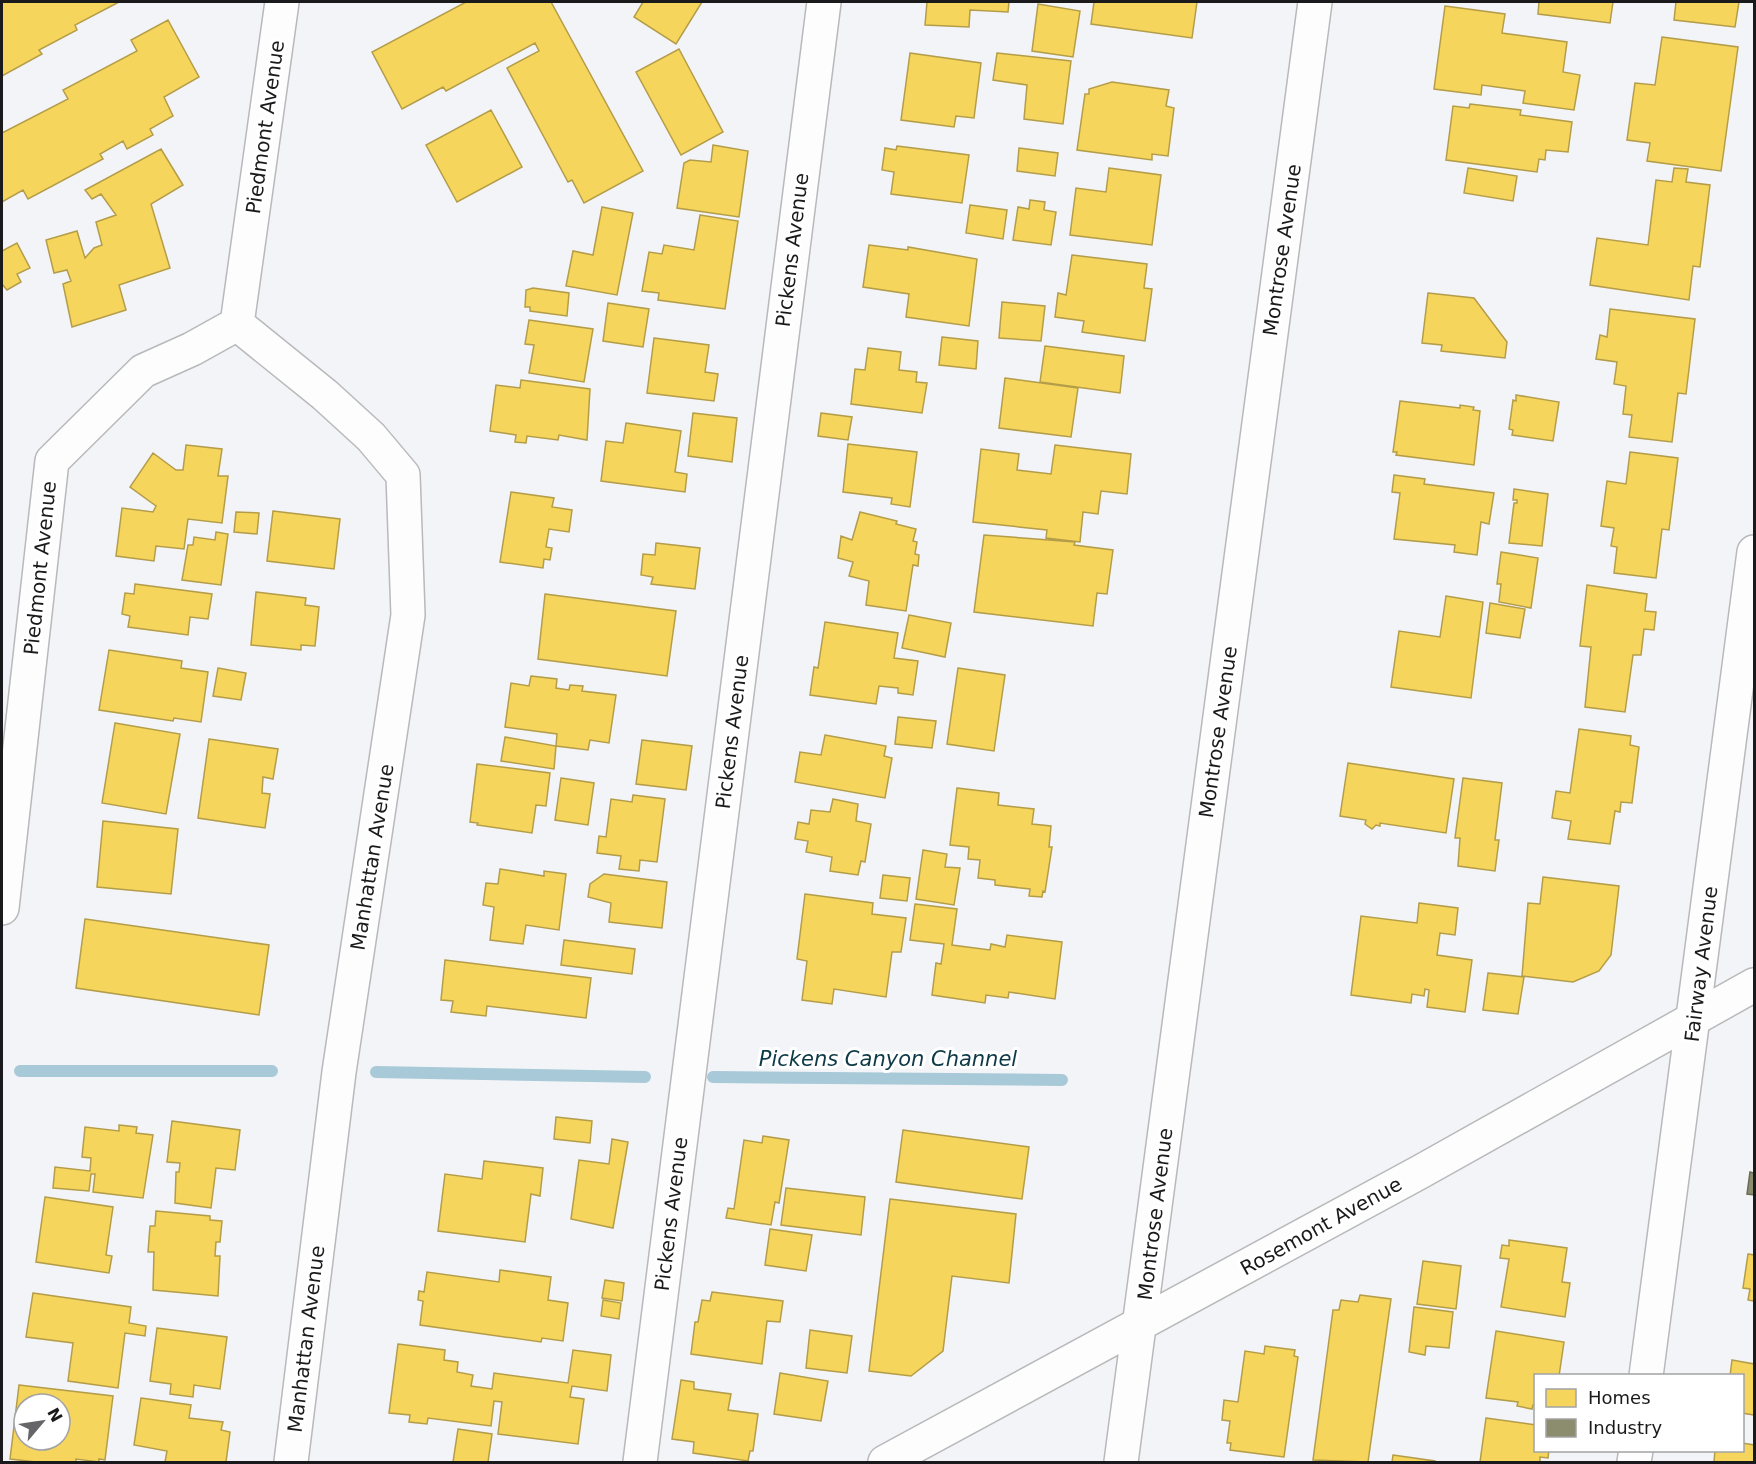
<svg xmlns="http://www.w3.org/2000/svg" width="1756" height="1464" viewBox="0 0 1756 1464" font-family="'DejaVu Sans',sans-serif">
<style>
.homes{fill:#f6d55c;stroke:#b49d49;stroke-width:1.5;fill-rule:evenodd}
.industry{fill:#8c8c6e;stroke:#6a6a55;stroke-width:1.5}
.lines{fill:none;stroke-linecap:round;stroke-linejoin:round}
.stream{stroke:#a8c9d8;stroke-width:12}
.minor-casing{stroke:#b9b9bb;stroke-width:36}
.tertiary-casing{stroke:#b9b9bb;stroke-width:36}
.minor{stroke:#fdfdfe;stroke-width:33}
.tertiary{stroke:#fdfdfe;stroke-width:33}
.labels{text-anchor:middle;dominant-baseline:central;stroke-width:6;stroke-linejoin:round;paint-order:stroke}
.street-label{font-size:20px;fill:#1a1a1c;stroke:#fff}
.water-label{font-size:21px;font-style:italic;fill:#0e3947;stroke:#fff}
</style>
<rect width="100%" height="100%" fill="#f3f4f7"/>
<path class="homes" d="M 2,2 L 119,2 L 75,25 L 77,30 L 39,50 L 42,54 L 2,76 Z
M 466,2 L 551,2 L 643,171 L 584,203 L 572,180 L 568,182 L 507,68 L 539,51 L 535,43 L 446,91 L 443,87 L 402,109 L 372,52 Z
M 643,2 L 702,2 L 676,44 L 634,17 Z
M 927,2 L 1009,2 L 1008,12 L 970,10 L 969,27 L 925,25 Z
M 1094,2 L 1197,2 L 1192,38 L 1091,24 Z
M 1539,2 L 1613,2 L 1610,23 L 1538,14 Z
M 1676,2 L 1739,2 L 1735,27 L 1674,20 Z
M 1038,4 L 1080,11 L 1073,57 L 1032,51 Z
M 1445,6 L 1505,14 L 1502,33 L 1567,42 L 1563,72 L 1580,75 L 1574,110 L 1523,103 L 1525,91 L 1482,85 L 1481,95 L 1434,89 Z
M 168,20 L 199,77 L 164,97 L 173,116 L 150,129 L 153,135 L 127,149 L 123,141 L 100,154 L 103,159 L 28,199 L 23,190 L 2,202 L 2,133 L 68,99 L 63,90 L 137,51 L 131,40 Z
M 1662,37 L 1738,47 L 1721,171 L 1647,161 L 1650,143 L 1627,140 L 1635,83 L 1655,85 Z
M 679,49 L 723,132 L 681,155 L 636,72 Z
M 910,53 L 981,63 L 974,118 L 956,116 L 954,127 L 901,120 Z
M 997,53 L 1071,61 L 1063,124 L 1024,119 L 1027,85 L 993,80 Z
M 1112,82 L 1169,90 L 1166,106 L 1174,108 L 1168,156 L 1152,154 L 1152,160 L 1077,150 L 1085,94 L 1089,94 L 1089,89 Z
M 1470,104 L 1521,110 L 1520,115 L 1572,122 L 1568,152 L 1546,150 L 1545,160 L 1539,159 L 1537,172 L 1446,160 L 1453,106 L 1469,108 Z
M 491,110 L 522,167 L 457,202 L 426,145 Z
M 713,145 L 748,151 L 739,217 L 677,208 L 684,163 L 690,160 L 711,162 Z
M 897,146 L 969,155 L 962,203 L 891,194 L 894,172 L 882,170 L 885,148 L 896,150 Z
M 1019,148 L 1058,153 L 1055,176 L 1017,171 Z
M 161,149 L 183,185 L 151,204 L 170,268 L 119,285 L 126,310 L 72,327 L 63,284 L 71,281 L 67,270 L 54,273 L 46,240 L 77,231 L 85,258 L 94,248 L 102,245 L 96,222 L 116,215 L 101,194 L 92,199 L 85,190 Z
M 1109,168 L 1161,175 L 1152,245 L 1070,235 L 1076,188 L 1106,192 Z
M 1468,168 L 1517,176 L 1513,201 L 1464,193 Z
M 1674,168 L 1688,169 L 1686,182 L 1710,185 L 1700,267 L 1693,266 L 1689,300 L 1590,285 L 1597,238 L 1648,245 L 1656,180 L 1672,182 Z
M 1030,200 L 1045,202 L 1044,210 L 1056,212 L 1051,245 L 1013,240 L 1018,207 L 1029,209 Z
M 970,205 L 1007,210 L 1003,239 L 966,233 Z
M 602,207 L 633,213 L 617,295 L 566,286 L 573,251 L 593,255 Z
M 700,215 L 738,221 L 725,309 L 658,300 L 659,293 L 642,291 L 649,252 L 662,254 L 664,245 L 694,250 Z
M 17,243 L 30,268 L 17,274 L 21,282 L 7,290 L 2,284 L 2,251 Z
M 869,245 L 908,250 L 908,247 L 977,259 L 969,326 L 906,317 L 909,294 L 863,287 Z
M 1072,255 L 1147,264 L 1144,288 L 1152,289 L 1145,341 L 1082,332 L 1084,321 L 1055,317 L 1058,293 L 1066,295 Z
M 533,288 L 569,293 L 567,316 L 530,311 L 530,307 L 525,307 L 526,290 Z
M 1428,293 L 1474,298 L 1507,342 L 1505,358 L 1441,351 L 1442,345 L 1422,343 Z
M 1002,302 L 1045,306 L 1041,341 L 999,338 Z
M 608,303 L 649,309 L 643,347 L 603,341 Z
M 1610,309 L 1695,319 L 1686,394 L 1678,393 L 1672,442 L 1629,437 L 1632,415 L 1623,414 L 1626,386 L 1614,384 L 1617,362 L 1596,359 L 1600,335 L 1607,337 Z
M 529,320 L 593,329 L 584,382 L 529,373 L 534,345 L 525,344 Z
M 942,337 L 978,341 L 976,369 L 939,365 Z
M 654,338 L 709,345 L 705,372 L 718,374 L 714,401 L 647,393 Z
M 1045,346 L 1124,356 L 1120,393 L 1040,382 Z
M 868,348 L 901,352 L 899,370 L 917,372 L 916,382 L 927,383 L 922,413 L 851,404 L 855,369 L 865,370 Z
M 1005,378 L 1078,388 L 1071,437 L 999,428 Z
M 521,380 L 590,389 L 587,440 L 559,435 L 558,440 L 527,436 L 526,443 L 515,442 L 516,435 L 490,431 L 496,385 L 520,388 Z
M 1516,395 L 1559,402 L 1553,441 L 1512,435 L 1513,430 L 1509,429 L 1513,400 L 1516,401 Z
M 1400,401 L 1460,408 L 1460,405 L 1474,407 L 1473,410 L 1480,411 L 1474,465 L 1396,455 L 1397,452 L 1393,452 Z
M 693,413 L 737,418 L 732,462 L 688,456 Z
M 821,413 L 852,417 L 848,440 L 818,436 Z
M 626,423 L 681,431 L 675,472 L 687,474 L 685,492 L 601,481 L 606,441 L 623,443 Z
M 848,444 L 917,452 L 910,507 L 891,504 L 892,498 L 843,492 Z
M 186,445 L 222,449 L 218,476 L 228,476 L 222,523 L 188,519 L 184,549 L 156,546 L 154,561 L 116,556 L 122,508 L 153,512 L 156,506 L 130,487 L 153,453 L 176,470 L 183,470 Z
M 1055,445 L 1131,454 L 1127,494 L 1101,491 L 1098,514 L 1083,512 L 1080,542 L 1046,538 L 1047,530 L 973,522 L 981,449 L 1019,454 L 1017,470 L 1051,474 Z
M 1630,452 L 1678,458 L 1669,530 L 1662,529 L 1656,578 L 1614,573 L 1617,547 L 1611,546 L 1614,528 L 1601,526 L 1607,481 L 1626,484 Z
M 1394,475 L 1425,479 L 1424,484 L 1494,493 L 1489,524 L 1481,522 L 1477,555 L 1454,552 L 1455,545 L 1394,539 L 1400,493 L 1392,492 Z
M 1514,489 L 1548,494 L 1542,546 L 1509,543 L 1514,503 L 1517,503 L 1517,500 L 1513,500 Z
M 511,492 L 554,498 L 552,507 L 572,510 L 569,532 L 549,529 L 546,547 L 552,548 L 550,560 L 544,559 L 543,568 L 500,562 Z
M 273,511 L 340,519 L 334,569 L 267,561 Z
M 236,512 L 259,513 L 257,534 L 234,532 Z
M 860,512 L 897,521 L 896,524 L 916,529 L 913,541 L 917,542 L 915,554 L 919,555 L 918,566 L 913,565 L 906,611 L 866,605 L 869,581 L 849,576 L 853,562 L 838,558 L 841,536 L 852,540 Z
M 216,532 L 228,534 L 221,585 L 182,580 L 188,545 L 193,545 L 194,537 L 215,540 Z
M 984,535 L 1075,542 L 1074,545 L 1113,550 L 1107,594 L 1097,593 L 1093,626 L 974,612 Z
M 656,543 L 700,548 L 695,589 L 651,584 L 653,577 L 641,575 L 643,554 L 655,555 Z
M 1501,552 L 1538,558 L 1531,608 L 1499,602 L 1501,584 L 1497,584 Z
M 135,584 L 212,594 L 208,619 L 190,617 L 188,635 L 128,627 L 130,616 L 122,614 L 125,593 L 134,594 Z
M 1587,585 L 1647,594 L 1645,611 L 1656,612 L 1654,630 L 1644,629 L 1641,655 L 1633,655 L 1625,712 L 1585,707 L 1591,647 L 1580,646 Z
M 256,592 L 306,598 L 305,605 L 319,607 L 315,646 L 301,645 L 301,650 L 251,645 Z
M 545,594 L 676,611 L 667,676 L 538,659 Z
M 1446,596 L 1483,602 L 1471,698 L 1391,687 L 1399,631 L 1440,637 Z
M 1490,603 L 1525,609 L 1520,638 L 1486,633 Z
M 909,615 L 951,623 L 945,657 L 902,648 Z
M 825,622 L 898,633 L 894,658 L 918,661 L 913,695 L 898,693 L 898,688 L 879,686 L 876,704 L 810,695 L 814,667 L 818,668 Z
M 109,650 L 182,661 L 181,668 L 208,672 L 201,722 L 174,718 L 173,721 L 99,710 Z
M 218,668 L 246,673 L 241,700 L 213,696 Z
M 958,668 L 1005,675 L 994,751 L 947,744 Z
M 531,676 L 557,679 L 556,688 L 569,690 L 570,685 L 583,686 L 582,691 L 616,695 L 609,743 L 590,740 L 588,750 L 556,746 L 557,734 L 505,727 L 511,683 L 529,686 Z
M 898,717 L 936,721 L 932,748 L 895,744 Z
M 115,723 L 180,734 L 166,814 L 102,803 Z
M 1579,729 L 1631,736 L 1630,745 L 1639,747 L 1632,803 L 1621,802 L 1620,812 L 1615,811 L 1610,844 L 1568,839 L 1571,821 L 1552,818 L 1556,791 L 1570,793 Z
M 825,735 L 886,746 L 884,756 L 892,758 L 885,798 L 795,782 L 800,752 L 821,755 Z
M 505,737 L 556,746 L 554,769 L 501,761 Z
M 209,739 L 278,749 L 273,779 L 263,777 L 262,793 L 270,794 L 265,828 L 198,818 Z
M 642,740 L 692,746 L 686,790 L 636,784 Z
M 1348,763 L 1454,779 L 1446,833 L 1380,823 L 1380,826 L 1376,825 L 1372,829 L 1365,824 L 1366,820 L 1340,816 Z
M 477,764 L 550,773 L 546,806 L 536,805 L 532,833 L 477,825 L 478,823 L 470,822 Z
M 561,778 L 594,783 L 588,825 L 555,820 Z
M 1463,778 L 1502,783 L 1495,840 L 1499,840 L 1495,871 L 1458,866 L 1460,838 L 1455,838 Z
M 957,788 L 999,793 L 998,805 L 1034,809 L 1032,824 L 1051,826 L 1049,847 L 1052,847 L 1045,892 L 1043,891 L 1042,897 L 1029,896 L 1030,889 L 995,885 L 995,880 L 978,878 L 980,860 L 968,859 L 969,847 L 950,845 Z
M 633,795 L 665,799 L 657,862 L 640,860 L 639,871 L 619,869 L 621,856 L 597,853 L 599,836 L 606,837 L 611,799 L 632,802 Z
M 833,799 L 858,804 L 856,821 L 871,824 L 865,862 L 861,861 L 858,875 L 830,871 L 832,857 L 806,852 L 808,841 L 795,839 L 798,822 L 809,824 L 811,810 L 830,812 Z
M 103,821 L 178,829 L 171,894 L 97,887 Z
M 923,850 L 947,854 L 945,867 L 960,868 L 954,905 L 916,899 Z
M 500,869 L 544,876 L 544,871 L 566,874 L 559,930 L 526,925 L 523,944 L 490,940 L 494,907 L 483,905 L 486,883 L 498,884 Z
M 604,874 L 667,882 L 662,928 L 609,922 L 611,903 L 588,897 L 590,884 Z
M 883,875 L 910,878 L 907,901 L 880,898 Z
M 1543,877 L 1619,886 L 1611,955 L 1599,971 L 1573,982 L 1522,976 L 1528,903 L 1540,904 Z
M 805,894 L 873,903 L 872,914 L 906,918 L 901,952 L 892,952 L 886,997 L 834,989 L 832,1004 L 802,1000 L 807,961 L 797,959 Z
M 1419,903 L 1458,908 L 1455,935 L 1440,933 L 1437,955 L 1472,960 L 1465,1012 L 1427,1007 L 1429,990 L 1425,989 L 1424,996 L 1412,994 L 1411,1003 L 1351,995 L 1361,916 L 1417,923 Z
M 915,904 L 957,909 L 952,945 L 990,950 L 991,944 L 1005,947 L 1007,935 L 1062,942 L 1055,999 L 1009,992 L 1008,998 L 986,995 L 985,1003 L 932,995 L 936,963 L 941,964 L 944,944 L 910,940 Z
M 85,919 L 269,945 L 259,1015 L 76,988 Z
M 564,940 L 635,949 L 632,974 L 561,965 Z
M 445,960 L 591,978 L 586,1018 L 487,1006 L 486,1016 L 451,1012 L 453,1001 L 441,1000 Z
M 1488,973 L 1524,977 L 1518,1014 L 1483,1010 Z
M 556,1117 L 592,1121 L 590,1143 L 554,1139 Z
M 172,1121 L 240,1130 L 235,1170 L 216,1168 L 211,1208 L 175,1203 L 176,1172 L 179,1172 L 180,1163 L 167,1162 Z
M 119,1125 L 137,1127 L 136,1133 L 153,1135 L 143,1198 L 93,1192 L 95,1174 L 91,1174 L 89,1191 L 53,1188 L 55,1167 L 90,1171 L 91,1158 L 82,1157 L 85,1127 L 119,1131 Z
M 903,1130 L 1029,1147 L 1022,1199 L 896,1182 Z
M 763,1136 L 789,1140 L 779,1203 L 775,1202 L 771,1225 L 726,1218 L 728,1208 L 734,1209 L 744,1140 L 762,1143 Z
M 612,1139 L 628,1142 L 613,1228 L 571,1219 L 579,1160 L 609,1164 Z
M 484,1161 L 543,1168 L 540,1196 L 531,1194 L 525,1242 L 438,1231 L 445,1174 L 482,1179 Z
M 786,1188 L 865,1197 L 861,1235 L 781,1225 Z
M 45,1197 L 113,1207 L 106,1255 L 112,1256 L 109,1273 L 36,1262 Z
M 890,1199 L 1016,1214 L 1009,1283 L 952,1276 L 943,1351 L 911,1376 L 869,1371 Z
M 156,1211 L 210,1216 L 210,1220 L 222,1221 L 220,1242 L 216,1242 L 215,1256 L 220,1256 L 218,1296 L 153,1290 L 154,1252 L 148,1252 L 150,1226 L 155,1226 Z
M 770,1229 L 812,1235 L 806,1271 L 765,1265 Z
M 1509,1240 L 1567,1248 L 1562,1282 L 1570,1283 L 1565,1317 L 1501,1307 L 1509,1259 L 1500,1258 L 1502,1245 L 1509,1246 Z
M 1748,1254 L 1754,1255 L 1754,1301 L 1748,1300 L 1750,1289 L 1743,1288 Z
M 1423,1261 L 1461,1266 L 1456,1309 L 1417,1304 Z
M 500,1270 L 551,1277 L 548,1300 L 568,1303 L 563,1341 L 542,1338 L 541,1342 L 420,1325 L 423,1301 L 418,1300 L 419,1291 L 424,1292 L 427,1272 L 499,1282 Z
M 605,1280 L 624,1283 L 622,1301 L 602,1298 Z
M 712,1292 L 783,1301 L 780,1322 L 767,1321 L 762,1364 L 691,1354 L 695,1322 L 698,1322 L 702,1300 L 710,1301 Z
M 33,1293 L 131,1307 L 129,1323 L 146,1326 L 145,1336 L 125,1333 L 118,1388 L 68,1381 L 73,1343 L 26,1337 Z
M 1360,1295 L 1391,1299 L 1368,1462 L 1313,1460 L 1333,1310 L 1339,1310 L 1341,1300 L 1358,1302 Z
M 603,1300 L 621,1303 L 619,1319 L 601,1316 Z
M 1414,1307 L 1453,1312 L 1449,1348 L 1426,1346 L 1425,1355 L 1409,1352 Z
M 157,1328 L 227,1337 L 220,1389 L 194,1385 L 193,1397 L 170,1394 L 171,1384 L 150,1381 Z
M 810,1330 L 852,1336 L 847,1373 L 806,1368 Z
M 1496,1331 L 1564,1342 L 1559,1376 L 1536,1376 L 1536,1405 L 1533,1405 L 1532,1409 L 1517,1406 L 1518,1402 L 1486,1398 Z
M 398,1344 L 445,1350 L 444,1360 L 458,1362 L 457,1372 L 473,1375 L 471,1386 L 492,1389 L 494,1373 L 568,1383 L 573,1350 L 611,1355 L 607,1391 L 572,1386 L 570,1397 L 584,1399 L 578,1444 L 498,1434 L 502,1402 L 494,1401 L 491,1426 L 428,1418 L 427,1424 L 409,1422 L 410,1415 L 389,1413 Z
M 1265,1346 L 1295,1350 L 1294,1356 L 1298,1357 L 1284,1457 L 1230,1450 L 1231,1443 L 1227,1443 L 1230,1421 L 1222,1420 L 1224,1400 L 1238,1402 L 1245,1351 L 1264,1354 Z
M 1732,1360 L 1754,1364 L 1754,1415 L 1742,1413 L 1742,1376 L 1730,1376 Z
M 780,1373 L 828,1381 L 821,1421 L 774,1414 Z
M 681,1380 L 694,1382 L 694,1389 L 731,1394 L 728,1410 L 758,1414 L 753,1451 L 750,1451 L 748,1461 L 693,1453 L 694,1442 L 672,1439 Z
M 19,1385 L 113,1396 L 105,1460 L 99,1459 L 99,1462 L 76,1459 L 76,1462 L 36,1462 L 10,1459 ZM 24,1404 L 60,1404 L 60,1440 L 24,1440 Z
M 141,1398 L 191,1405 L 189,1418 L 223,1422 L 221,1430 L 230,1432 L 226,1462 L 165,1462 L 167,1451 L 134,1445 Z
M 1486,1418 L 1536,1425 L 1536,1450 L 1549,1450 L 1548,1458 L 1540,1457 L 1540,1462 L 1480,1462 Z
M 458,1429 L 492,1434 L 488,1462 L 453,1462 Z
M 1742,1443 L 1754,1445 L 1754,1462 L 1714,1462 L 1715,1450 L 1742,1450 Z
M 1393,1455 L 1435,1461 L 1435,1462 L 1392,1462 Z"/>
<path class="industry" d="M 1750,1172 L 1754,1173 L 1754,1195 L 1747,1194 Z"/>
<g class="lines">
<path class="stream" d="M 20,1071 L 272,1071
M 376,1072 L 645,1077
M 713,1077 L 1062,1080"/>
<g class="minor-casing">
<path id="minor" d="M 237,324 L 325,395 L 371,437 L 403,475 L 408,615 L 339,1072 L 291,1462
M 2,908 L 52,461 L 143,371 L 192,349 L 237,324 L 282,2
M 1646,1376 L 1754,552
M 640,1462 L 824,2
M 1634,1462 L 1636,1450"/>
</g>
<g class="tertiary-casing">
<path id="tertiary" d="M 885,1462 L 1420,1172 L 1754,985
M 1121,1462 L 1315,2"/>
</g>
<use href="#minor" class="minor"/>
<use href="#tertiary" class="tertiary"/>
</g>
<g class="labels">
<g class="street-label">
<text transform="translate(265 127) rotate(-82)">Piedmont Avenue</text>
<text transform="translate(792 250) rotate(-83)">Pickens Avenue</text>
<text transform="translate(1282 250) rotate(-82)">Montrose Avenue</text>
<text transform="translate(40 568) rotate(-84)">Piedmont Avenue</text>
<text transform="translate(732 732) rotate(-83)">Pickens Avenue</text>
<text transform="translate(1218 732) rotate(-82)">Montrose Avenue</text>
<text transform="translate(372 857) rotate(-81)">Manhattan Avenue</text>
<text transform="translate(1701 964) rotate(-83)">Fairway Avenue</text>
<text transform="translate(671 1214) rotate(-83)">Pickens Avenue</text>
<text transform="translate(1155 1214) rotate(-83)">Montrose Avenue</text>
<text transform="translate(1321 1226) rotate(-29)">Rosemont Avenue</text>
<text transform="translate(306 1339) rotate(-83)">Manhattan Avenue</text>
</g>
<g class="water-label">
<text x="888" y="1059">Pickens Canyon Channel</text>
</g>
</g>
<rect width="1756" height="1464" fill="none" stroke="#1a1a1c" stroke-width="6"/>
<rect x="1534" y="1374" width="210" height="78" fill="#ffffff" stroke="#a3a3a4" stroke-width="1.5"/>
<rect x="1546" y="1389" width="30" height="18" fill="#f6d55c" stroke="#a3a3a4" stroke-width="1.5"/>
<text x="1588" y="1404" font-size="18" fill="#1a1a1c">Homes</text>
<rect x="1546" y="1419" width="30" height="18" fill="#8c8c6e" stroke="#a3a3a4" stroke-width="1.5"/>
<text x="1588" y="1434" font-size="18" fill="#1a1a1c">Industry</text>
<g transform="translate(42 1422) rotate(61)"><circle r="28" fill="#ffffff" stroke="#a3a3a4" stroke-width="1.5"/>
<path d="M0-4.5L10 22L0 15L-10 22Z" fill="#666669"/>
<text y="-9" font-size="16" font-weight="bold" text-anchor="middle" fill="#1a1a1c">N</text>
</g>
</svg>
